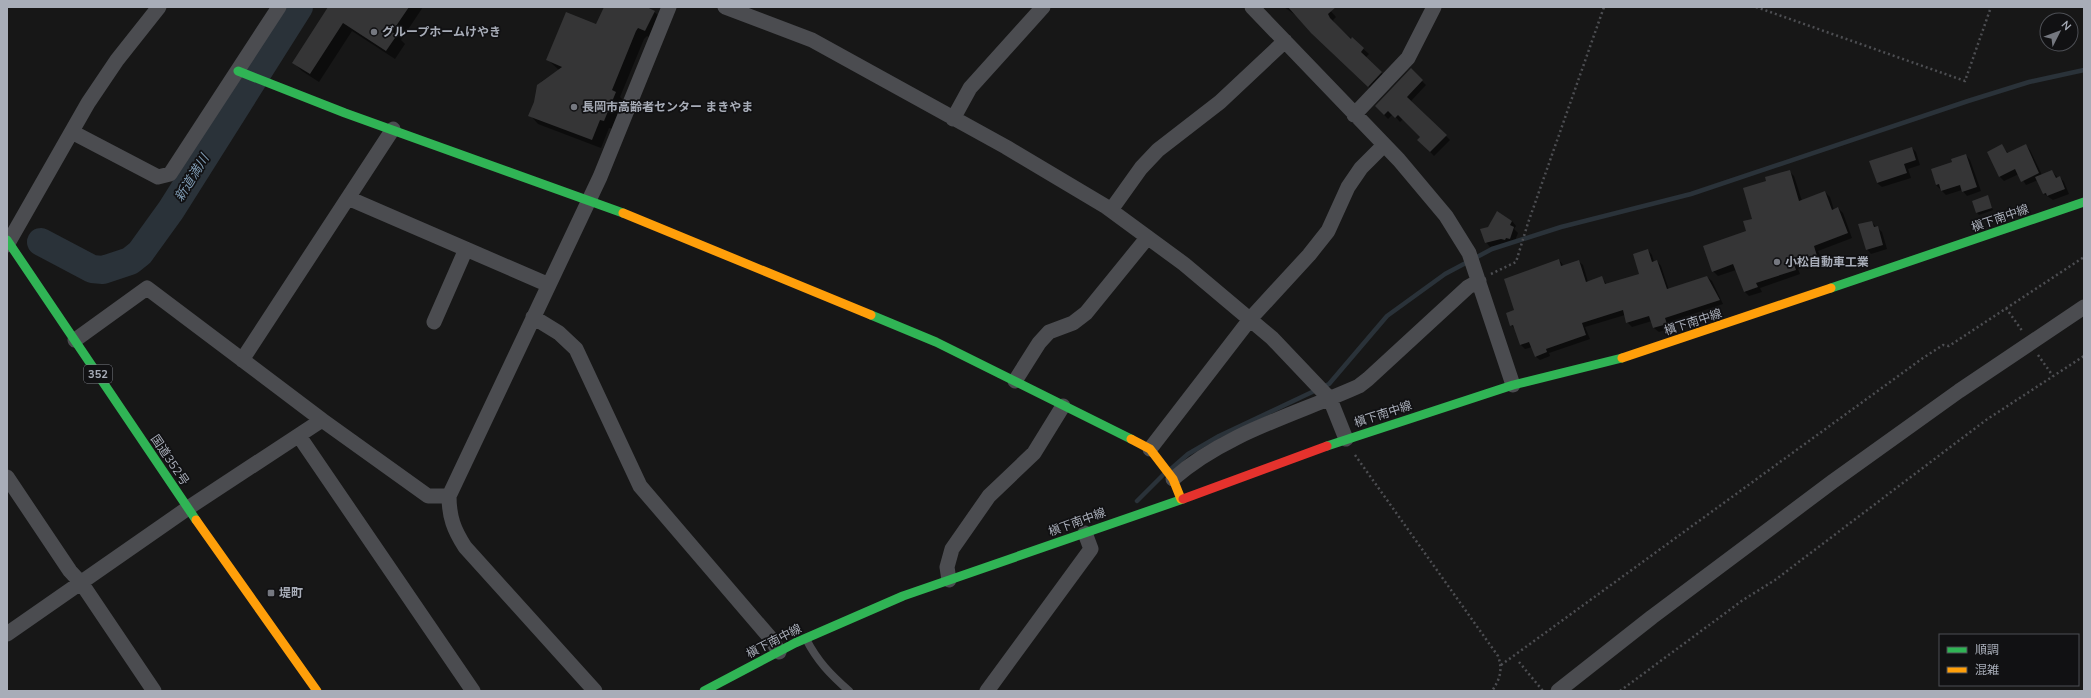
<svg xmlns="http://www.w3.org/2000/svg" width="2091" height="698" viewBox="0 0 2091 698" font-family="'Nunito Sans','Noto Sans JP',sans-serif">
<style>
.shadow{fill:#0007}
.lines{fill:none;stroke-linecap:round;stroke-linejoin:round}
.stream{stroke:#2a3239;stroke-width:4.5}
.river{stroke:#2a3239;stroke-width:28}
.building{fill:#353536}
.path{stroke:#4d4e52;stroke-width:2.5;stroke-dasharray:2 3;stroke-linecap:butt}
.lane{stroke:#4b4c50;stroke-width:8}
.street{stroke:#4b4c50;stroke-width:15}
.fast{stroke:#30b455;stroke-width:9}
.slow{stroke:#ff9f0a;stroke-width:9}
.jam{stroke:#e5322d;stroke-width:9}
.poi-dot{fill:#757880;stroke:#111113;stroke-width:1.5}
.labels{text-anchor:middle;dominant-baseline:central;stroke-width:3.5;stroke-linejoin:round;paint-order:stroke}
.shield{fill:#111113;stroke:#7b7e86;stroke-width:1}
.shield-label{font-size:11px;font-weight:bold;fill:#a8adb8}
.poi-label{font-size:12px;font-weight:bold;fill:#a8adb8;stroke:#111113;text-anchor:start}
.street-label{font-size:12px;fill:#a8adb8;stroke:#111113}
.water-label{font-size:13px;font-style:italic;fill:#7f9bb3;stroke:#111113}
</style>
<rect width="100%" height="100%" fill="#171717"/>
<path class="shadow" d="M 331,7 L 423,7 L 401,40 L 405,44 L 395,59 L 352,31 L 319,82 L 302,71 L 294,63 Z
M 606,7 L 649,7 L 663,20 L 654,39 L 647,36 L 644,39 L 620,97 L 624,101 L 613,129 L 609,128 L 601,148 L 538,124 L 530,115 L 535,102 L 536,90 L 542,81 L 559,70 L 548,60 L 597,25 Z
M 1284,7 L 1327,7 L 1336,17 L 1333,20 L 1335,24 L 1369,54 L 1365,58 L 1387,78 L 1374,92 L 1302,20 Z
M 1411,70 L 1426,85 L 1411,101 L 1450,140 L 1434,156 L 1419,140 L 1422,137 L 1403,119 L 1400,122 L 1393,114 L 1388,119 L 1376,106 Z
M 2025,145 L 2030,150 L 2042,175 L 2052,171 L 2058,178 L 2060,177 L 2064,182 L 2069,194 L 2053,200 L 2044,194 L 2038,180 L 2026,185 L 2019,174 L 2004,181 L 2000,177 L 1988,152 L 2002,146 L 2008,153 Z
M 1912,148 L 1916,152 L 1920,165 L 1908,169 L 1911,178 L 1882,187 L 1877,183 L 1870,161 Z
M 1966,155 L 1970,160 L 1981,191 L 1967,196 L 1962,190 L 1946,195 L 1936,185 L 1954,163 Z
M 1789,171 L 1794,176 L 1802,201 L 1825,192 L 1830,197 L 1834,210 L 1838,208 L 1843,213 L 1852,238 L 1818,251 L 1822,260 L 1798,269 L 1800,274 L 1760,288 L 1762,292 L 1749,296 L 1744,291 L 1736,270 L 1718,276 L 1713,271 L 1747,232 L 1767,182 Z
M 1987,197 L 1993,210 L 1979,215 L 1977,213 Z
M 1497,213 L 1512,221 L 1516,226 L 1514,229 L 1518,233 L 1514,243 L 1510,241 L 1509,244 L 1490,247 L 1486,242 L 1488,228 Z
M 1871,222 L 1882,232 L 1887,249 L 1871,254 L 1867,249 Z
M 1648,250 L 1652,255 L 1654,262 L 1657,261 L 1661,266 L 1669,290 L 1707,277 L 1712,281 L 1723,304 L 1669,322 L 1671,328 L 1659,332 L 1654,328 L 1652,321 L 1632,327 L 1627,322 L 1625,315 L 1585,327 L 1590,339 L 1549,353 L 1550,356 L 1540,360 L 1535,356 L 1532,347 L 1525,349 L 1521,345 L 1515,329 L 1511,325 L 1515,310 L 1559,260 L 1564,266 L 1578,261 L 1583,265 L 1588,282 L 1602,278 L 1607,285 L 1641,275 Z"/>
<g class="lines">
<path class="stream" d="M 1172,468 L 1188,454 L 1219,436 L 1329,384 L 1387,316 L 1445,274 L 1492,249 L 1561,227 L 1691,194 L 1968,101 L 2029,82 L 2084,70
M 1137,501 L 1163,475"/>
<path class="river" d="M 41,242 L 92,269 L 103,270 L 130,261 L 140,253 L 171,210 L 299,7"/>
</g>
<path class="building" d="M 328,7 L 409,7 L 392,32 L 397,35 L 386,51 L 343,23 L 310,74 L 292,63 Z
M 604,7 L 647,7 L 655,11 L 645,31 L 638,28 L 636,31 L 612,90 L 616,92 L 604,121 L 600,120 L 592,140 L 528,116 L 534,102 L 537,85 L 562,67 L 546,60 L 566,12 L 596,24 Z
M 1288,7 L 1336,7 L 1328,14 L 1330,18 L 1351,39 L 1352,37 L 1364,48 L 1361,52 L 1382,72 L 1368,87 L 1311,33 Z
M 1411,68 L 1423,80 L 1407,97 L 1447,135 L 1430,152 L 1417,140 L 1420,137 L 1398,115 L 1395,118 L 1388,111 L 1384,115 L 1375,106 Z
M 2002,144 L 2007,153 L 2026,144 L 2039,173 L 2021,182 L 2015,169 L 1999,177 L 1987,152 Z
M 1912,147 L 1916,160 L 1904,164 L 1907,173 L 1877,183 L 1869,161 Z
M 1966,154 L 1977,187 L 1962,192 L 1960,185 L 1941,191 L 1939,184 L 1936,185 L 1931,169 L 1952,162 L 1951,159 Z
M 1790,170 L 1799,201 L 1825,191 L 1832,210 L 1838,207 L 1848,233 L 1814,246 L 1817,256 L 1794,264 L 1796,270 L 1756,283 L 1758,287 L 1744,292 L 1733,264 L 1712,272 L 1703,246 L 1746,231 L 1743,221 L 1752,219 L 1743,188 L 1766,181 L 1765,177 Z
M 2052,170 L 2056,178 L 2060,176 L 2065,189 L 2047,196 L 2046,193 L 2043,194 L 2035,177 Z
M 1988,195 L 1992,208 L 1976,213 L 1972,201 Z
M 1497,211 L 1512,221 L 1510,225 L 1514,227 L 1510,239 L 1506,238 L 1505,240 L 1501,239 L 1485,243 L 1480,229 L 1488,227 Z
M 1872,221 L 1874,227 L 1878,226 L 1883,245 L 1866,250 L 1858,224 Z
M 1648,249 L 1652,262 L 1657,260 L 1667,289 L 1707,276 L 1720,300 L 1665,318 L 1667,324 L 1653,328 L 1649,316 L 1626,323 L 1623,310 L 1582,323 L 1586,335 L 1546,349 L 1547,352 L 1535,357 L 1529,342 L 1520,345 L 1513,325 L 1510,326 L 1506,313 L 1514,310 L 1504,279 L 1559,259 L 1561,266 L 1579,260 L 1586,282 L 1602,276 L 1605,284 L 1639,274 L 1633,254 Z"/>
<g class="lines">
<path class="path" d="M 1756,7 L 1965,81 L 1991,7
M 1491,274 L 1516,262 L 1528,223 L 1604,7
M 2006,308 L 2023,332
M 2038,355 L 2053,376
M 1355,455 L 1498,656 C 1503,670 1500,679 1492,691
M 1519,662 L 1543,691
M 1501,665 L 1923,358 L 1943,345 L 1949,346 L 2084,257
M 1620,691 L 1743,600 L 1775,580 L 1986,420 L 2084,356"/>
<path class="lane" d="M 806,639 C 818,662 830,674 849,691"/>
<path class="street" d="M 725,7 L 812,40 L 1006,147 L 1105,206 L 1184,264 L 1272,338 L 1330,399 L 1346,439
M 1252,7 L 1399,160 L 1446,216 L 1469,253 L 1513,385
M 1354,115 L 1408,58 L 1434,7
M 953,119 L 970,88 L 1043,7
M 72,132 L 158,177 L 170,174 L 279,7
M 348,198 L 549,285
M 1111,210 L 1141,168 L 1158,150 L 1220,102 L 1285,41
M 7,245 L 88,103 L 117,60 L 159,7
M 533,317 L 559,333 L 576,349 L 640,486 L 772,640 L 779,652
M 434,322 L 466,249
M 75,340 L 147,288 L 322,420
M 242,360 L 393,129
M 1015,381 L 1039,343 L 1049,332 L 1073,323 L 1086,313 L 1147,238
M 299,436 L 473,691
M 1150,449 L 1251,318 L 1309,255 L 1328,231 L 1348,187 L 1361,168 L 1384,145
M 7,477 L 70,571 L 82,584 L 154,691
M 1173,479 C 1225,433 1297,414 1359,386 L 1368,379 L 1468,287 L 1479,281
M 949,580 L 947,567 L 952,549 L 989,496 L 1034,453 L 1063,406
M 7,634 L 188,508 L 322,420 L 428,496 L 449,496
M 595,691 L 465,547 C 454,530 449,517 449,496 L 600,177 L 669,7
M 987,691 L 1091,549 L 1085,533
M 1558,691 L 1652,617 L 1832,482 L 1959,391 L 2084,307"/>
<path class="fast" d="M 238,71 L 345,113 L 623,213
M 7,240 L 196,520
M 1831,288 L 2084,202
M 871,315 L 936,342 L 1131,439
M 1327,446 L 1513,385 L 1622,358
M 704,691 L 795,643 L 903,596 L 1183,499"/>
<path class="slow" d="M 623,213 L 871,315
M 1622,358 L 1831,288
M 1131,439 L 1150,449 L 1173,479 L 1181,499
M 196,520 L 317,691"/>
<path class="jam" d="M 1183,499 L 1327,446"/>
</g>
<g class="poi-dot">
<circle cx="374" cy="32" r="4"/>
<circle cx="574" cy="107" r="4"/>
<circle cx="1777" cy="262" r="4"/>
<rect x="267" y="589" width="8" height="8" rx="2"/>
</g>
<g class="labels">
<rect class="shield" x="84" y="365" width="28" height="18" rx="3"/>
<g class="shield-label">
<text x="98" y="374">352</text>
</g>
<g class="poi-label">
<text x="382" y="32">グループホームけやき</text>
<text x="582" y="107">長岡市高齢者センター まきやま</text>
<text x="1785" y="262">小松自動車工業</text>
<text x="279" y="593">堤町</text>
</g>
<g class="street-label">
<text transform="translate(2000 218) rotate(-19)">槇下南中線</text>
<text transform="translate(1693 322) rotate(-18)">槇下南中線</text>
<text transform="translate(1383 414) rotate(-18)">槇下南中線</text>
<text transform="translate(170 460) rotate(56)">国道352号</text>
<text transform="translate(1077 522) rotate(-20)">槇下南中線</text>
<text transform="translate(774 641) rotate(-27)">槇下南中線</text>
</g>
<g class="water-label">
<text transform="translate(192 178) rotate(-58)">新道満川</text>
</g>
</g>
<rect width="2091" height="698" fill="none" stroke="#a8adb8" stroke-width="16"/>
<rect x="1939" y="634" width="140" height="52" fill="#111113" stroke="#4d4f55"/>
<rect x="1947" y="647" width="20" height="6" fill="#30b455" stroke="#4d4f55"/>
<text x="1975" y="654" font-size="12" fill="#a8adb8">順調</text>
<rect x="1947" y="667" width="20" height="6" fill="#ff9f0a" stroke="#4d4f55"/>
<text x="1975" y="674" font-size="12" fill="#a8adb8">混雑</text>
<g transform="translate(2059 32) rotate(48)"><circle r="19" fill="#111113" stroke="#4d4f55"/>
<path d="M0-3L7 15L0 10L-7 15Z" fill="#757880"/>
<text y="-6" font-size="11" font-weight="bold" text-anchor="middle" fill="#a8adb8">N</text>
</g>
</svg>
